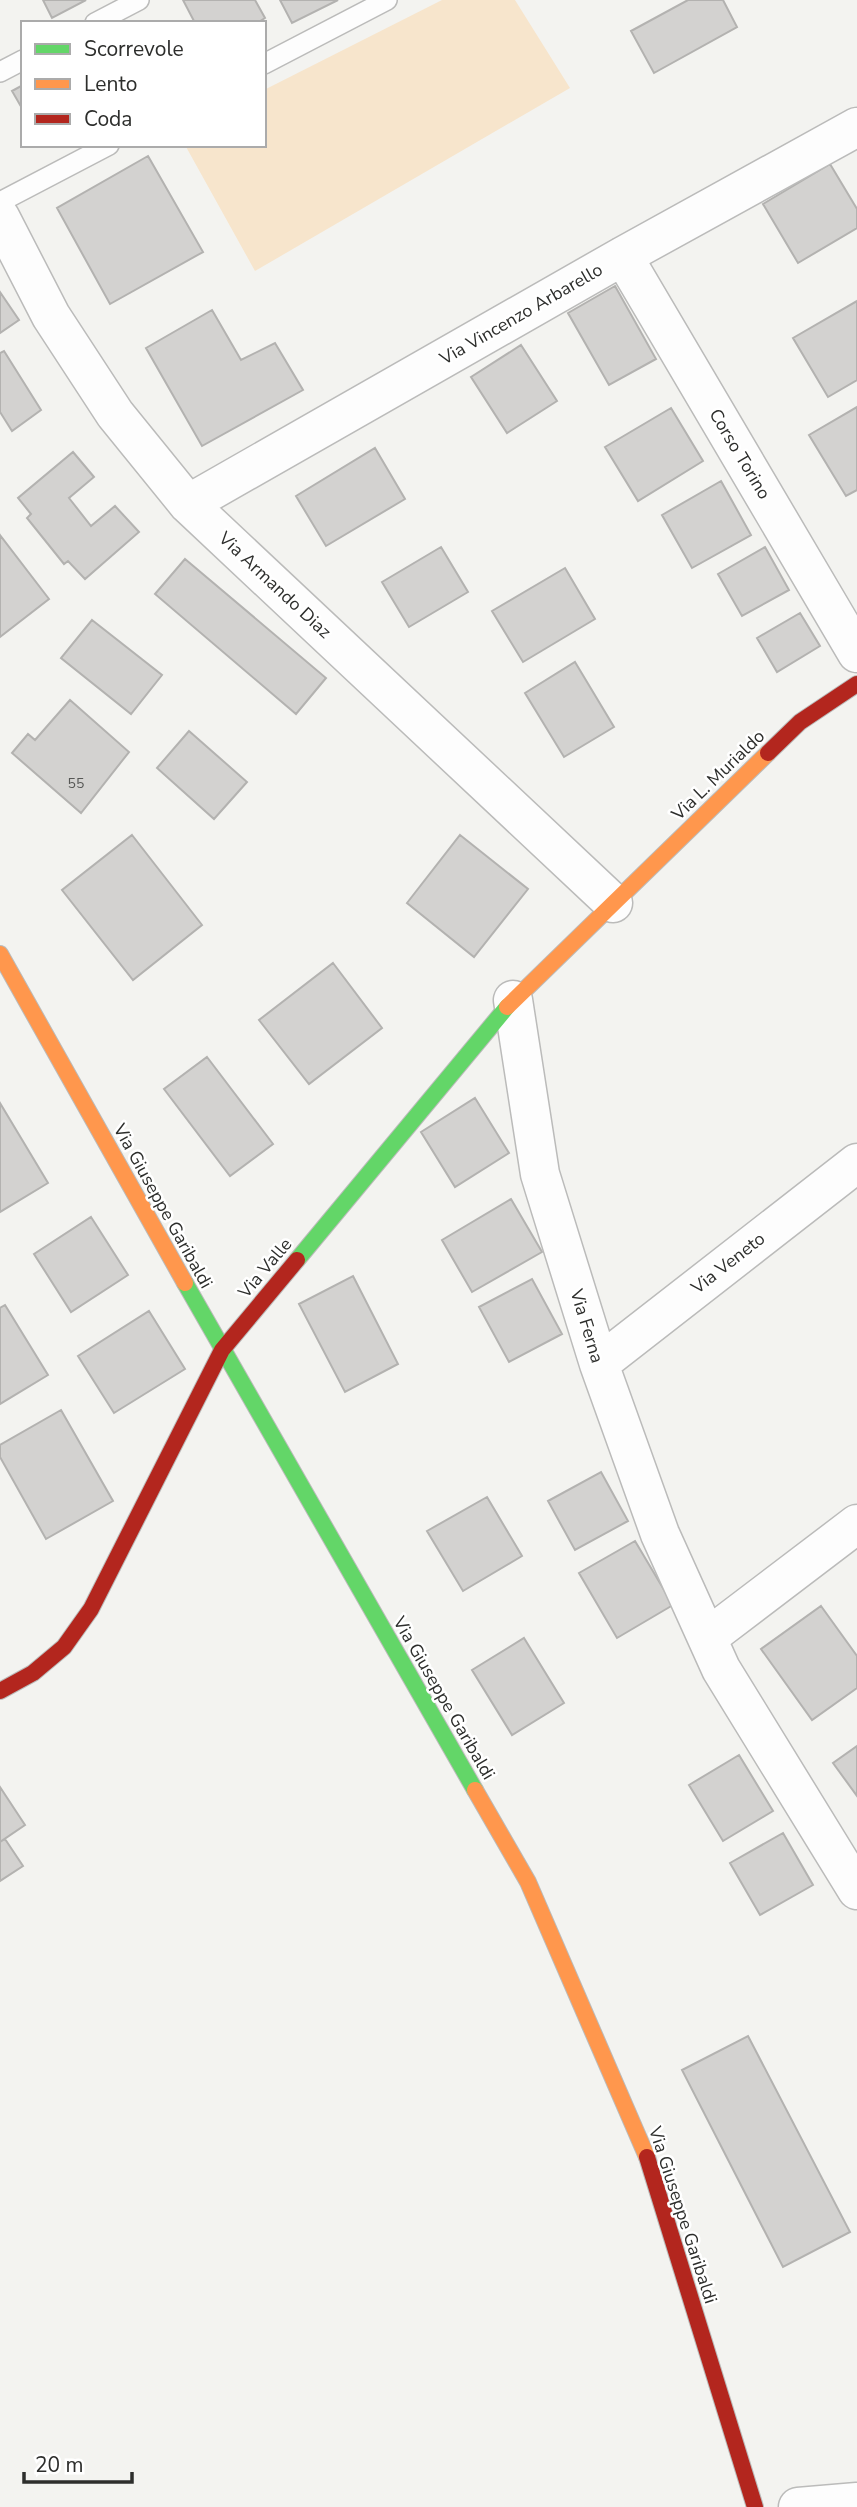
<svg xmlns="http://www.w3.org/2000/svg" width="857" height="2507" viewBox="0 0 857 2507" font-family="'Nunito Sans',sans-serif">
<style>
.green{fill:#f7e5cc}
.building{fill:#d3d2d0;stroke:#b3b2b0;stroke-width:2}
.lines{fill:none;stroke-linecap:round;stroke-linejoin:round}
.lane-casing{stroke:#bbbbba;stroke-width:22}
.street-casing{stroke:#bbbbba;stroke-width:41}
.fast-casing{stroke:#bbbbba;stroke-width:18}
.slow-casing{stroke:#bbbbba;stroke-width:18}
.jam-casing{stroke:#bbbbba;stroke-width:18}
.lane{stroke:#fdfdfd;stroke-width:19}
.street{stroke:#fdfdfd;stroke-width:38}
.fast{stroke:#63d668;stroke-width:16}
.slow{stroke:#ff974d;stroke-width:16}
.jam{stroke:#b3261e;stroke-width:16}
.labels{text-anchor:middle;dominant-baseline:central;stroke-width:5;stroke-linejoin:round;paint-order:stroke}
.number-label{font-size:14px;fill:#565755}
.street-label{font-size:18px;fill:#2d2e2c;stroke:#fff}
</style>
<rect width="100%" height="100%" fill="#f3f3f0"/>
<path class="green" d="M 442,0 L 515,0 L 570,88 L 255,271 L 185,145 L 264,145 L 264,90 Z"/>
<path class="building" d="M 43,0 L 86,0 L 52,18 Z
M 183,0 L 255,0 L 265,18 L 257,23 L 195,23 Z
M 280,0 L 338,0 L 292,23 Z
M 688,0 L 723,0 L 737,27 L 654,73 L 631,31 Z
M 23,85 L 23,110 L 12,91 Z
M 148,156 L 203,252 L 110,304 L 57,208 Z
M 830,164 L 857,209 L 857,228 L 798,263 L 763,204 Z
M 615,286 L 656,359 L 609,385 L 568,313 Z
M 0,292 L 19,320 L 0,333 Z
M 857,301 L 857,380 L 828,397 L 793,338 Z
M 212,310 L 241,360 L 275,343 L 303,390 L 202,446 L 146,348 Z
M 521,345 L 557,401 L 507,433 L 471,377 Z
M 4,351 L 41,410 L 12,431 L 0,412 L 0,353 Z
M 857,407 L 857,490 L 846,496 L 809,435 Z
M 671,408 L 703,461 L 638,501 L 605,447 Z
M 375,448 L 405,499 L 326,546 L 296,496 Z
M 73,452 L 94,477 L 69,498 L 91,526 L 115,506 L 139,532 L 85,579 L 68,561 L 64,564 L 27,518 L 31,514 L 18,498 Z
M 721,481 L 751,535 L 692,568 L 662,515 Z
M 0,535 L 49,599 L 0,637 Z
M 441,547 L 468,592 L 409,627 L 382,582 Z
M 765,547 L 789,590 L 742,616 L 718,574 Z
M 185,559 L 326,678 L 296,714 L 155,594 Z
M 565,568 L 595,619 L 523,662 L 492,611 Z
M 800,613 L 820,646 L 777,672 L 757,638 Z
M 92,620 L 162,675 L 131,714 L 61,658 Z
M 575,662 L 614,727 L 564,757 L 525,693 Z
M 70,700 L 129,752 L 81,813 L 12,753 L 28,734 L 35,740 Z
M 189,731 L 247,782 L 214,819 L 157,768 Z
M 132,835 L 202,925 L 133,980 L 62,890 Z
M 460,835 L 528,889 L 474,957 L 407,903 Z
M 333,963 L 382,1028 L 309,1084 L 259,1020 Z
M 207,1057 L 273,1144 L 230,1176 L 164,1089 Z
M 475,1098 L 509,1153 L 455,1187 L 421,1132 Z
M 0,1103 L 48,1183 L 0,1212 Z
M 511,1199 L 542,1252 L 472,1292 L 442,1240 Z
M 91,1217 L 128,1275 L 71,1312 L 34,1254 Z
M 353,1276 L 398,1364 L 345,1392 L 299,1304 Z
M 532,1279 L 562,1334 L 509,1362 L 479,1307 Z
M 5,1305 L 48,1375 L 0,1404 L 0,1308 Z
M 149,1311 L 185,1369 L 114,1413 L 78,1356 Z
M 61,1410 L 113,1501 L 46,1539 L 0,1457 L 0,1445 Z
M 601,1472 L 628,1521 L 575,1550 L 548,1501 Z
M 487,1497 L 522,1556 L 463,1591 L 427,1531 Z
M 635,1541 L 673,1605 L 617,1638 L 579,1573 Z
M 821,1606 L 857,1656 L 857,1688 L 812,1720 L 761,1649 Z
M 524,1638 L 564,1703 L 512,1735 L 472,1670 Z
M 857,1746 L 857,1796 L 833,1763 Z
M 739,1755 L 773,1811 L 723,1841 L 689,1785 Z
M 0,1787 L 25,1825 L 0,1842 Z
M 783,1833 L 813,1885 L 760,1915 L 730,1863 Z
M 5,1839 L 23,1866 L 0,1881 L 0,1842 Z
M 748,2036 L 850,2232 L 783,2267 L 682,2070 Z"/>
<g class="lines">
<g class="lane-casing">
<path id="lane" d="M 95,23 L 139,0
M 264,64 L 387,0
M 0,72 L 23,60
M 0,202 L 109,145"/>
</g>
<g class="street-casing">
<path id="street" d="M 0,217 L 51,316 L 115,414 L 188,504 L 613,903
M 623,256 L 857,653
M 188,504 L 623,256 L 857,127
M 513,1000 L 540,1174 L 599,1364 L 660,1534 L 721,1669 L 857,1890
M 599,1364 L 857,1163
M 707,1638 L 857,1524
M 798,2507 L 857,2502"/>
</g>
<g class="fast-casing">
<path id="fast" d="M 297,1260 L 507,1007
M 185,1283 L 475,1790"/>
</g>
<g class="slow-casing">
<path id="slow" d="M 0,954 L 185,1283
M 507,1007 L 768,753
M 475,1790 L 528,1882 L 647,2157"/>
</g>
<g class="jam-casing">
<path id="jam" d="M 768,753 L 800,722 L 857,684
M 0,1691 L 33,1673 L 64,1647 L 91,1609 L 222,1350 L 297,1260
M 647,2157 L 755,2507"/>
</g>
<use href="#lane" class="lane"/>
<use href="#street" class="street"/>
<use href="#fast" class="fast"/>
<use href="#slow" class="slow"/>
<use href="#jam" class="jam"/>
</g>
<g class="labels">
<g class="number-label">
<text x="76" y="783">55</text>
</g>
<g class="street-label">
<text transform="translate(521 314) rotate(-30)">Via Vincenzo Arbarello</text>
<text transform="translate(740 454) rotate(59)">Corso Torino</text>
<text transform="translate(275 585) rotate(43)">Via Armando Diaz</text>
<text transform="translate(718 775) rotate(-44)">Via L. Murialdo</text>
<text transform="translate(163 1206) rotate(61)">Via Giuseppe Garibaldi</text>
<text transform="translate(728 1263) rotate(-38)">Via Veneto</text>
<text transform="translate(265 1268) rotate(-50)">Via Valle</text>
<text transform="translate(587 1326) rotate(73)">Via Ferna</text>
<text transform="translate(444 1698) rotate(60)">Via Giuseppe Garibaldi</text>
<text transform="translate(683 2215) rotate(72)">Via Giuseppe Garibaldi</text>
</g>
</g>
<rect x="21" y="21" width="245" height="126" fill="#ffffff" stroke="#ababab" stroke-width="2"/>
<rect x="35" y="44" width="35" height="10" fill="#63d668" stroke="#ababab" stroke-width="2"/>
<text x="84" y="56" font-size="21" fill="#2d2e2c">Scorrevole</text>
<rect x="35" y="79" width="35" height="10" fill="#ff974d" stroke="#ababab" stroke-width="2"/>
<text x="84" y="91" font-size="21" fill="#2d2e2c">Lento</text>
<rect x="35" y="114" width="35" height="10" fill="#b3261e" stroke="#ababab" stroke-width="2"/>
<text x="84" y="126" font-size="21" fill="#2d2e2c">Coda</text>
<path d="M24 2472v10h108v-10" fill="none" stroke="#2d2e2c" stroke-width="3.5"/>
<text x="35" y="2472" font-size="21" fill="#2d2e2c" stroke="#ffffff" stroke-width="5" paint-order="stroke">20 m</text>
</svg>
